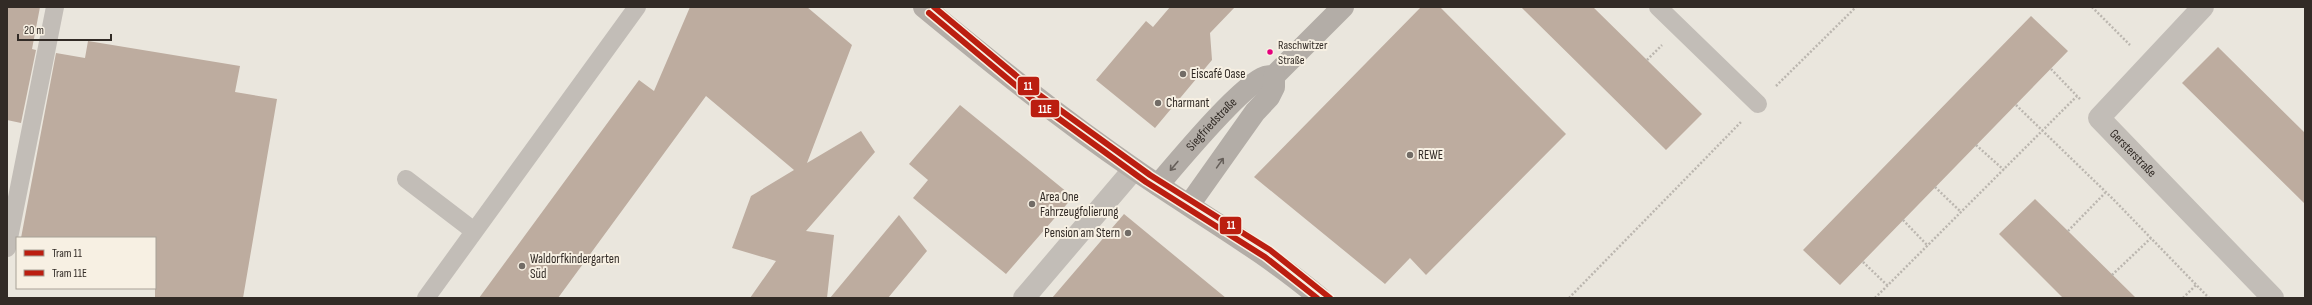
<svg xmlns="http://www.w3.org/2000/svg" width="2312" height="305" viewBox="0 0 2312 305" font-family="'Sofia Sans Condensed',sans-serif">
<style>
.building{fill:#bdac9f}
.lines{fill:none;stroke-linecap:round;stroke-linejoin:round}
.path{stroke:#bbb6af;stroke-width:2.5;stroke-dasharray:2 2;stroke-linecap:butt}
.lane{stroke:#c2bdb7;stroke-width:18}
.street{stroke:#c2bdb7;stroke-width:22}
.secondary{stroke:#b3ada7;stroke-width:22}
.tram-1-casing{stroke:#f7f0e3;stroke-width:9}
.tram-2-casing{stroke:#f7f0e3;stroke-width:9}
.tram-1{stroke:#bb1e10;stroke-width:6}
.tram-2{stroke:#bb1e10;stroke-width:6}
.oneway{stroke:#665f5a}
.bus-dot{fill:#e5007d;stroke:#f7f0e3;stroke-width:1.5}
.poi-dot{fill:#726c66;stroke:#f7f0e3;stroke-width:1.5}
.labels{text-anchor:middle;dominant-baseline:central;stroke-width:4;stroke-linejoin:round;paint-order:stroke}
.bus-label{font-size:12px;fill:#322b26;stroke:#f7f0e3;text-anchor:start}
.poi-label{font-size:13px;fill:#322b26;stroke:#f7f0e3;text-anchor:start}
.street-label{font-size:13px;fill:#322b26;stroke:#f7f0e3}
.line-badge{stroke:#f7f0e3;stroke-width:1.5}
.badge-label{font-size:11px;text-anchor:middle;font-weight:bold;fill:#fff}
</style>
<rect width="100%" height="100%" fill="#eae6dd"/>
<path class="building" d="M 7,7 L 40,7 L 32,49 L 36,50 L 21,123 L 7,120 Z
M 690,7 L 807,7 L 852,45 L 807,163 L 861,131 L 875,152 L 806,231 L 834,235 L 827,298 L 750,298 L 776,261 L 732,248 L 751,196 L 794,170 L 706,96 L 558,298 L 479,298 L 639,80 L 654,91 Z
M 1170,7 L 1235,7 L 1210,33 L 1212,60 L 1155,128 L 1096,80 L 1146,21 L 1153,27 Z
M 1421,7 L 1440,7 L 1566,134 L 1426,275 L 1410,258 L 1385,284 L 1254,177 Z
M 1521,7 L 1593,7 L 1702,114 L 1666,150 Z
M 2031,16 L 2068,51 L 1840,285 L 1803,250 Z
M 88,41 L 240,66 L 235,92 L 277,99 L 243,298 L 155,298 L 155,238 L 21,238 L 56,53 L 85,58 Z
M 2218,47 L 2305,133 L 2305,204 L 2182,83 Z
M 960,105 L 1073,197 L 1006,274 L 913,198 L 928,180 L 909,164 Z
M 2035,199 L 2068,231 L 2136,298 L 2063,298 L 1999,234 Z
M 1124,214 L 1226,298 L 1052,298 Z
M 899,215 L 927,251 L 888,298 L 830,298 Z"/>
<g class="lines">
<path class="path" d="M 2092,7 L 2130,45
M 1647,60 L 1662,45
M 2051,69 L 2077,96
M 1776,86 L 1856,7
M 2016,105 L 2113,199 L 2209,298
M 1976,145 L 2004,170
M 1935,187 L 1961,212
M 1903,220 L 1928,246
M 2068,231 L 2105,193
M 1863,262 L 1888,286
M 2112,275 L 2151,238
M 1569,298 L 1741,122
M 1875,298 L 2077,96 L 2080,99
M 2183,298 L 2196,285"/>
<path class="lane" d="M 1658,7 L 1758,104
M 406,179 L 474,231
M 7,248 L 55,7
M 426,298 L 637,7"/>
<g class="street">
<path id="s1" d="M 2203,7 L 2099,118 L 2273,298"/>
<path d="M 1024,298 L 1134,169"/>
</g>
<g class="secondary">
<path d="M 924,7 C 992,63 1061,119 1134,169 C 1196,212 1262,249 1320,298"/>
<path id="s2" d="M 1158,185 C 1176,164 1242,84 1265,77 C 1267,76 1271,76 1274,76 L 1343,7"/>
<path d="M 1189,205 L 1255,112 L 1269,97 L 1274,87 L 1274,76"/>
</g>
<g class="tram-1-casing">
<path id="tram-1" d="M 934,7 L 1038,94 L 1150,175 L 1270,250 L 1330,298"/>
</g>
<g class="tram-2-casing">
<path id="tram-2" d="M 929,13 L 1033,100 L 1146,182 L 1265,257 L 1317,298"/>
</g>
<use href="#tram-1" class="tram-1"/>
<use href="#tram-2" class="tram-2"/>
</g>
<defs><path id="oneway-shaft" d="M-6 0H5M1.5-3L5.5 0L1.5 3" fill="none" stroke-width="1.6" stroke-linecap="round" stroke-linejoin="round"/></defs>
<g class="oneway">
<use href="#oneway-shaft" transform="translate(1220 163) rotate(-55)"/>
<use href="#oneway-shaft" transform="translate(1174 166) rotate(130)"/>
</g>
<circle class="bus-dot" cx="1270" cy="52" r="3.5"/>
<g class="poi-dot">
<circle cx="1183" cy="74" r="4"/>
<circle cx="1158" cy="103" r="4"/>
<circle cx="1410" cy="155" r="4"/>
<circle cx="1032" cy="204" r="4"/>
<circle cx="1128" cy="233" r="4"/>
<circle cx="522" cy="266" r="4"/>
</g>
<g class="labels">
<g class="bus-label">
<text x="1278" y="45">Raschwitzer<tspan x="1278" dy="15">Straße</tspan></text>
</g>
<g class="poi-label">
<text x="1191" y="74">Eiscafé Oase</text>
<text x="1166" y="103">Charmant</text>
<text x="1418" y="155">REWE</text>
<text x="1040" y="197">Area One<tspan x="1040" dy="15">Fahrzeugfolierung</tspan></text>
<text x="1120" y="233" text-anchor="end">Pension am Stern</text>
<text x="530" y="259">Waldorfkindergarten<tspan x="530" dy="15">Süd</tspan></text>
</g>
<g class="street-label">
<text stroke="none"><textPath href="#s2" startOffset="81">Siegfriedstraße</textPath></text>
<text stroke="none"><textPath href="#s1" startOffset="201">Gersterstraße</textPath></text>
</g>
</g>
<g class="line-badge">
<rect x="1017" y="76" width="23" height="20" rx="4" fill="#bb1e10"/>
<rect x="1030" y="99" width="30" height="19" rx="4" fill="#bb1e10"/>
<rect x="1219" y="216" width="23" height="19" rx="4" fill="#bb1e10"/>
</g>
<g class="badge-label">
<text x="1028" y="90">11</text>
<text x="1045" y="113">11E</text>
<text x="1231" y="229">11</text>
</g>
<rect width="2312" height="305" fill="none" stroke="#322b26" stroke-width="16"/>
<rect x="16" y="237" width="140" height="52" fill="#f7f0e3" stroke="#a8a197"/>
<rect x="24" y="250" width="20" height="6" fill="#bb1e10" stroke="#a8a197"/>
<text x="52" y="257" font-size="12" fill="#322b26">Tram 11</text>
<rect x="24" y="270" width="20" height="6" fill="#bb1e10" stroke="#a8a197"/>
<text x="52" y="277" font-size="12" fill="#322b26">Tram 11E</text>
<path d="M18 34v6h93v-6" fill="none" stroke="#322b26" stroke-width="2"/>
<text x="24" y="34" font-size="12" fill="#322b26" stroke="#f7f0e3" stroke-width="3" paint-order="stroke">20 m</text>
</svg>
